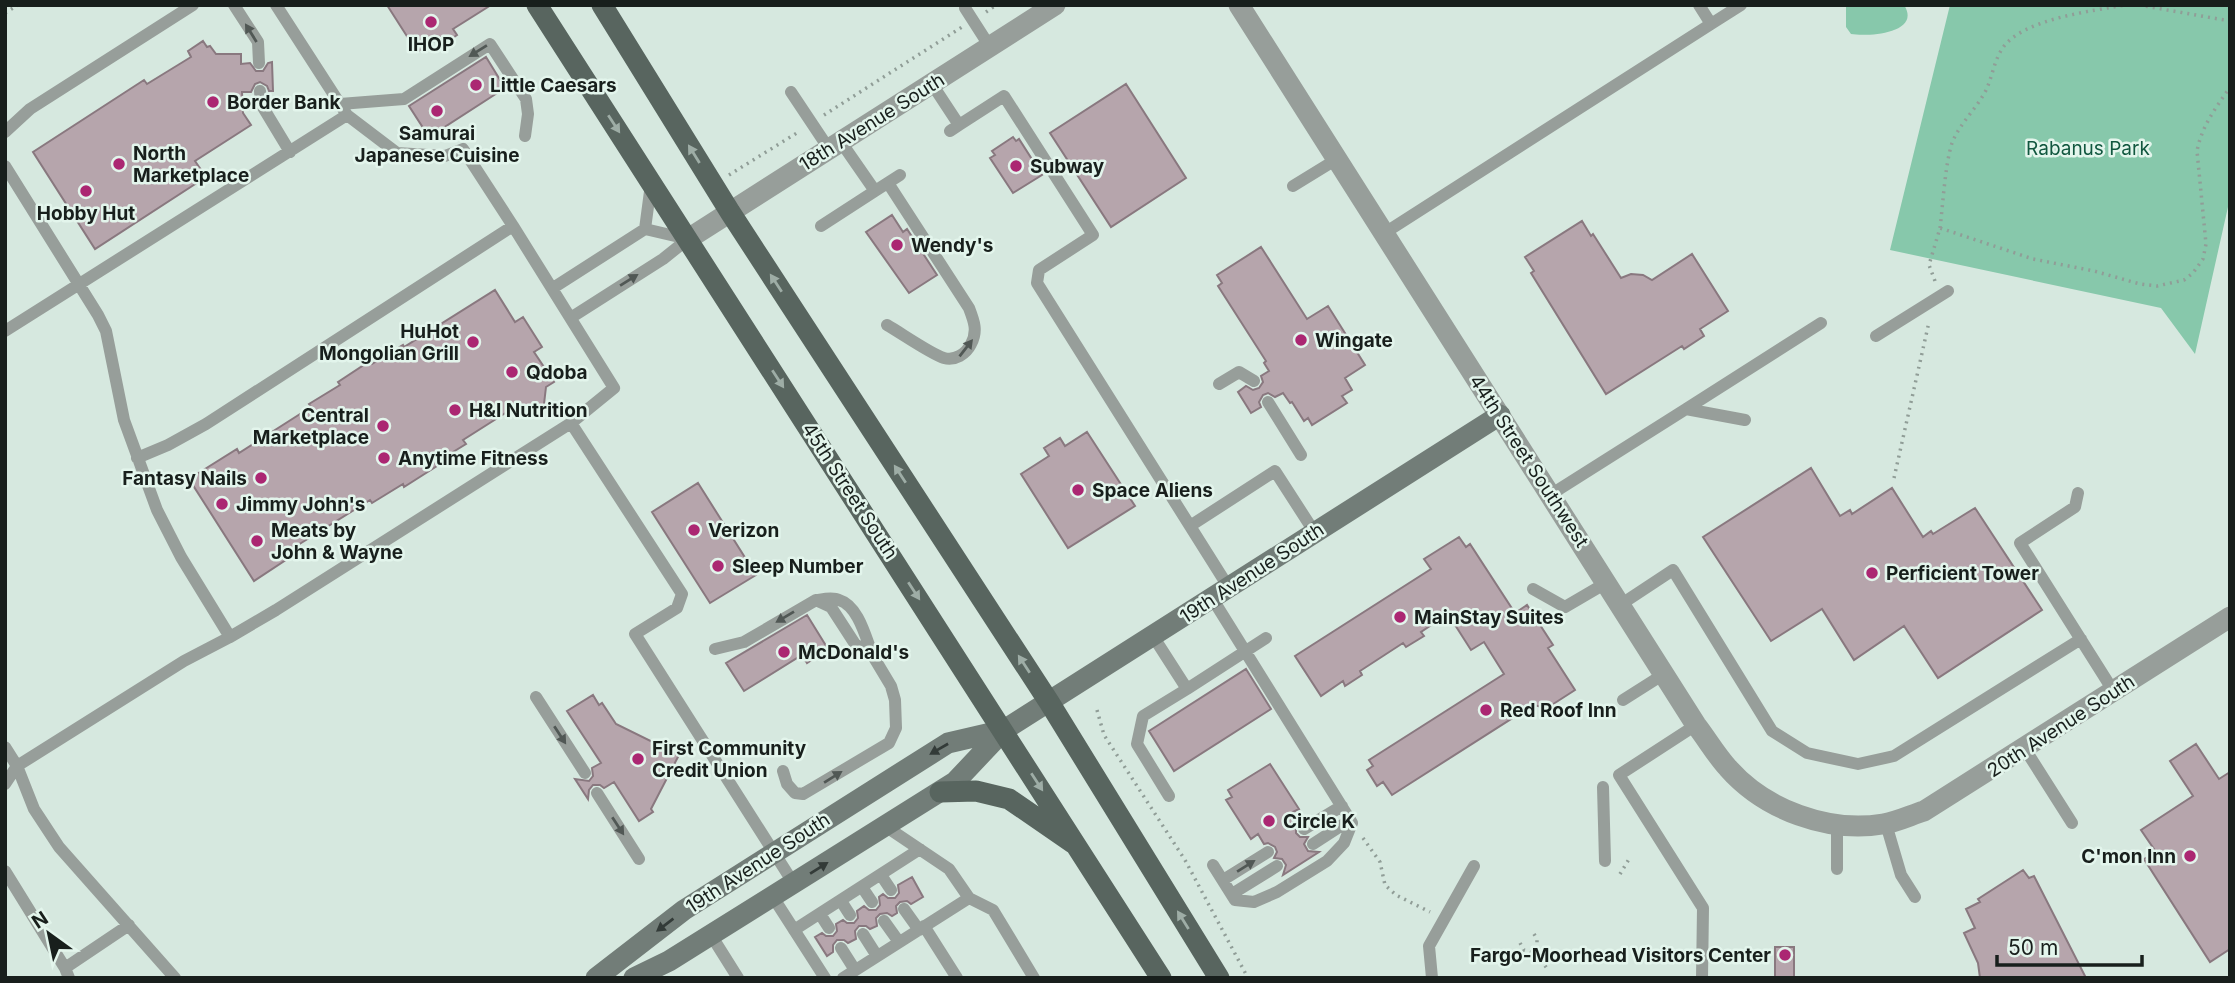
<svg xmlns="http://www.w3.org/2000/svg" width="2235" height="983" viewBox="0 0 2235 983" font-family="Inter,sans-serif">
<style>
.green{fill:#87c8ab}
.building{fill:#b6a5ac;stroke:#89787f;stroke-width:2}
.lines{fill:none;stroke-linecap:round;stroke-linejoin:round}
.path{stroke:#909d97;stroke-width:3.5;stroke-dasharray:2 5;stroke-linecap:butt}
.lane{stroke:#979e9a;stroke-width:12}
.street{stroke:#979e9a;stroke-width:21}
.secondary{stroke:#727d78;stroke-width:21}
.primary{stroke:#58655f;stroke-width:21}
.oneway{fill:#515855}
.oneway2{fill:#9eada6}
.oneway3{fill:#333b38}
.poi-dot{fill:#ab2772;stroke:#e3f5ec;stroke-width:2.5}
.labels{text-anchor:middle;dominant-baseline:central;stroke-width:5;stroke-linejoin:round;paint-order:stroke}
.poi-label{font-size:19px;font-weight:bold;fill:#181f1c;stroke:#e3f5ec;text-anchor:start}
.street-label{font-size:19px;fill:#181f1c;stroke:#e3f5ec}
.park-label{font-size:19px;fill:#11573f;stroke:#e3f5ec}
</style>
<rect width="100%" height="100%" fill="#d6e8df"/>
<path class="green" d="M 1846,5 L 1904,5 C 1922,33 1868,37 1851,34 L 1846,27 Z
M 1950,5 L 2230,5 L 2230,198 L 2195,354 L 2161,308 L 1890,250 Z"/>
<path class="building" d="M 387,5 L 491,5 L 453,29 L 457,35 L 445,43 L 441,37 L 417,52 Z
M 203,41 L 207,47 L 210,46 L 216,54 L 241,54 L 241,64 L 250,63 L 256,71 L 263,71 L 268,63 L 272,62 L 273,91 L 269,91 L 267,86 L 260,82 L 255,84 L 251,92 L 242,92 L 243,113 L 251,125 L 195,161 L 206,177 L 95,249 L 33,152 L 144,80 L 147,84 L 191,57 L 188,51 Z
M 486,57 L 505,88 L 429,137 L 409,106 Z
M 1126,84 L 1186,178 L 1111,227 L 1050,133 Z
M 1013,137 L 1016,141 L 1019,139 L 1042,175 L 1013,193 L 990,158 L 995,155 L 992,151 Z
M 892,215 L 903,232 L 907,229 L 937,275 L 909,293 L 866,232 Z
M 1582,221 L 1591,236 L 1593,234 L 1621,278 L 1631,274 L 1643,275 L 1652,280 L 1692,254 L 1728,311 L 1700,329 L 1704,336 L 1684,349 L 1682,346 L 1606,394 L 1531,273 L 1534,271 L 1525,257 Z
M 1261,247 L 1307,319 L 1328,306 L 1365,365 L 1345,378 L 1352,390 L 1342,396 L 1347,403 L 1312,425 L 1308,418 L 1304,421 L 1292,402 L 1290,403 L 1283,393 L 1275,397 L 1268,393 L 1263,395 L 1259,402 L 1261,407 L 1251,413 L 1238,392 L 1246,386 L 1253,390 L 1259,388 L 1263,382 L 1261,376 L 1269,371 L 1264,363 L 1266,361 L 1218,286 L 1222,283 L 1217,275 Z
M 495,290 L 515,322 L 523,317 L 542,347 L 534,352 L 554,382 L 546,387 L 544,404 L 530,412 L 515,407 L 463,440 L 466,444 L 435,463 L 437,466 L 404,487 L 403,484 L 372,503 L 370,500 L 298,545 L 301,550 L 254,581 L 189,479 L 237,449 L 239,453 L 311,407 L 309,404 L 340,385 L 338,382 L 370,361 L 372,364 L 403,345 L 404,347 Z
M 1087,432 L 1135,506 L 1068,548 L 1021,474 L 1049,456 L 1044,448 L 1060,438 L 1065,446 Z
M 1811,468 L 1840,516 L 1850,510 L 1852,514 L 1892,488 L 1923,537 L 1931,531 L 1933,534 L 1975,508 L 2042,610 L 1938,678 L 1904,626 L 1854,660 L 1822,609 L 1771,641 L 1703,537 Z
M 698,483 L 756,575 L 710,603 L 652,512 Z
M 1459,537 L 1466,547 L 1470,544 L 1515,613 L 1527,605 L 1553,645 L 1548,648 L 1575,690 L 1547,708 L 1533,705 L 1392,795 L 1383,782 L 1377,786 L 1367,770 L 1373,766 L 1369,760 L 1504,674 L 1484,642 L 1471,650 L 1448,614 L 1421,632 L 1424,636 L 1406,647 L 1403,643 L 1360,671 L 1362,675 L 1345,686 L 1343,681 L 1321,696 L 1295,656 L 1431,569 L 1424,559 Z
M 807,615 L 828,649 L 807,663 L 802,655 L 744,691 L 726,663 Z
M 1246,669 L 1271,709 L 1174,771 L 1149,731 Z
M 593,695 L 599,705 L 602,703 L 616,724 L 679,755 L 651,809 L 653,812 L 639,821 L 614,782 L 604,788 L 600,785 L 593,785 L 589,790 L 588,799 L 575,779 L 589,781 L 593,776 L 592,768 L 601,763 L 567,711 Z
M 2196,744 L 2219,779 L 2230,772 L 2230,949 L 2210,962 L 2144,859 L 2156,852 L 2141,830 L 2193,796 L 2170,761 Z
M 1270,764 L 1299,809 L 1293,812 L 1299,822 L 1296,825 L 1296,833 L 1300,837 L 1308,837 L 1304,844 L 1308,851 L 1319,852 L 1283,875 L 1286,865 L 1282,859 L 1274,858 L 1277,852 L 1275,847 L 1268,843 L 1264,844 L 1258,834 L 1251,839 L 1226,800 L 1232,797 L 1228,790 Z
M 2023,870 L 2029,878 L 2034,876 L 2086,978 L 1980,978 L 1978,963 L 1964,933 L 1975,928 L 1966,909 L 1980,902 L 1978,899 Z
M 912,877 L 923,897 L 911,904 L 907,901 L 900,902 L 896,906 L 897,913 L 892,916 L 887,913 L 880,914 L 876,918 L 877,926 L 870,929 L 866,926 L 859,926 L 855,931 L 856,939 L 848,943 L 844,940 L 837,940 L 833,945 L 833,952 L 827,956 L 815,937 L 822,933 L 826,936 L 833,936 L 837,931 L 836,924 L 843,920 L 847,923 L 854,923 L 858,918 L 857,911 L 864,906 L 869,910 L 876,910 L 880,905 L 879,897 L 883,894 L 888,898 L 895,898 L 899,893 L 898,885 Z
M 1775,947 L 1794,947 L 1794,978 L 1775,978 Z"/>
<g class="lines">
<path class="path" d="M 2139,5 L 2230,21
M 986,12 L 996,5
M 5,13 L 18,5
M 824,115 L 962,27
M 729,175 L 800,131
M 1940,228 C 1943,204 1945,165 1952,143 C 1959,125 1974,111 1984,94 C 1992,80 1993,63 2002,49 C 2021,19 2092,11 2125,5
M 1935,281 L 1929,265 L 1940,228 L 2033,259 L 2094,271 L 2140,284 L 2157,286 L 2184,280 L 2193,273 L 2203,259 L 2206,244 L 2197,151 C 2202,125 2216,108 2230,87
M 1894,478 L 1929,322
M 1097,710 L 1104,735 L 1185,860 L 1248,978
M 1363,838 L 1380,862 L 1385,885 L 1396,895 L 1430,912
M 1620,874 L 1629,859
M 1534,934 L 1537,939 L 1537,954 L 1548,970
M 1520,943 L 1524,950 L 1537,954"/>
<path class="lane" d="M 234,5 L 258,42 L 259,63
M 965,8 L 990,47
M 1711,24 L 1741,5
M 932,84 L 959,125 L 950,131
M 260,91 L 261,104 L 290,152
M 791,92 L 829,149
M 340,104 L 404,99 L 490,44 L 526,99 L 528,114 L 525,136
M 347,115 L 397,153 L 445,156 L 463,149 L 513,226
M 959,125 L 1004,96 L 1093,235 L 1039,270 L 1037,283 L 1229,588
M 5,132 L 30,109 L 193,5
M 841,142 L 875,191 L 900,175
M 5,166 L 98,315 L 106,331 L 124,420 L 157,510 L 181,557 L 230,637 L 184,661 L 17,766 L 5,784
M 1293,186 L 1337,159
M 821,226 L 875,191
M 645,229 L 651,184
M 1383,234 L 1711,24 L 1699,5
M 553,288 L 645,229 L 688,239
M 572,317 L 663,259 L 688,239
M 887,325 C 901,333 931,354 944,358 C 955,361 966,354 971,344 C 978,331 974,321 969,308 L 888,183
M 5,331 L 347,115 L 276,5
M 1876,336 L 1948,291
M 1219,384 L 1239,372 L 1254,381
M 1268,402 L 1301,455
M 1686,409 L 1821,323
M 571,423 L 682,594 L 677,608 L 635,634 L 794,884
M 137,458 L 168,445 L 206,424 L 513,226 L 614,388 L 571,423 L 276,610 L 230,637
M 2078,493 L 2075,507 L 2020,543 L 2114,692
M 1550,495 L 1686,409 L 1745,420
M 1190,526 L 1275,471 L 1315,533
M 1533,589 L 1565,607 L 1606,583
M 1212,598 L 1352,823 L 1344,843 L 1327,861 L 1277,892 L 1254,902 L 1235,900 L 1213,865
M 817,600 C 824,599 833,597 839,600 C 859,606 866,639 873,656
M 1620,605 L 1673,570 L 1772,731 L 1807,753 L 1858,764 L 1894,756 L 2081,639
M 1153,636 L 1187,689 L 1266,638
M 715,649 L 744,642 L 816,600 L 831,607 L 855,644 L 873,656 L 891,686 L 895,700 L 896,728 L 889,743 L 803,794 L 795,793 L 787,784 L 783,771
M 536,697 L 585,773
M 1623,700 L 1664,674
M 1696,725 L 1619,775 L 1703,908 L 1702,978
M 5,747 L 17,766 L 34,809 L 59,847 L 175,978
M 2025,749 L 2072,823
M 1603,787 L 1605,861
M 597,793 L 639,859
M 1169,796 L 1137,744 L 1143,716 L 1187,689
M 1837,824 L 1837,869
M 1886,824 L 1901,875 L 1915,897
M 1304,829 L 1342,806
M 1313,844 L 1350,820
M 5,871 L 65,968
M 881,875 L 891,890
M 1223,880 L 1268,852
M 862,887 L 872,902
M 1232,894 L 1277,866
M 773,897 L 825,978
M 969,898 L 993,910 L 1034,978
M 841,901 L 850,915
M 904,909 L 919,930
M 820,914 L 829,928
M 884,921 L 899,942
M 924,926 L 957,978
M 794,930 L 920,849
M 863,934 L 877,956
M 711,935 L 738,978
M 841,948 L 855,970
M 69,978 L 65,968 L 129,925
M 843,978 L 969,898 L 949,869 L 885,826
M 1432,978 L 1429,946 L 1474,866"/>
<path class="street" d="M 1239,5 L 1696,725 C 1707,739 1716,755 1728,768 C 1765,810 1828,833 1883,824 C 1897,822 1911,815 1924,811 L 2230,617
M 688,239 L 1055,5"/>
<path class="secondary" d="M 596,978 L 684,910 L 948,743 L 1004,730
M 634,978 L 669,961 L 955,782 L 1004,730 L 1500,415"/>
<path class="primary" d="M 537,5 L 1161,978
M 602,5 L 730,212 L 1049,702 L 1219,978
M 940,792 L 976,791 L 1009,799 L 1073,843"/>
</g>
<defs><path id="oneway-solid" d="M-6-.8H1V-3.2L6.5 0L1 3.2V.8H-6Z" transform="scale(1.75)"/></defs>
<g class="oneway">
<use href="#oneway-solid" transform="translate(251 33) rotate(-122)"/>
<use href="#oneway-solid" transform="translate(478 51) rotate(148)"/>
<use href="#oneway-solid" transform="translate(629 280) rotate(-32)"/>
<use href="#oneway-solid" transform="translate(966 348) rotate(-52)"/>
<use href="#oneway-solid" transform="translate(785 617) rotate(149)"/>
<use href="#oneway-solid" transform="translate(560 735) rotate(57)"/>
<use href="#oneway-solid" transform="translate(833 777) rotate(-32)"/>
<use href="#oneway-solid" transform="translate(618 826) rotate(57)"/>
<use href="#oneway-solid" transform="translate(1246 866) rotate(-32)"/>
</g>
<g class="oneway2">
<use href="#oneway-solid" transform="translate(614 124) rotate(57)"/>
<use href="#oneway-solid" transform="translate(694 154) rotate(-122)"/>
<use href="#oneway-solid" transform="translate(776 283) rotate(-123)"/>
<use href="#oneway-solid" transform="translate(778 379) rotate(57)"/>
<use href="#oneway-solid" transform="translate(900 474) rotate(-123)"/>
<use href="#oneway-solid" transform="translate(914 591) rotate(57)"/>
<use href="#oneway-solid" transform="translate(1024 664) rotate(-123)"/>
<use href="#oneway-solid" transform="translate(1037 782) rotate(57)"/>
<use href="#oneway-solid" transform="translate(1183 920) rotate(-122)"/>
</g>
<g class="oneway3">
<use href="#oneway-solid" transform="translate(939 749) rotate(150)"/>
<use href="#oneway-solid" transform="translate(819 868) rotate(-32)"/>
<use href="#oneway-solid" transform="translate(665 925) rotate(143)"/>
</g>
<g class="poi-dot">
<circle cx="431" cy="22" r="7"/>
<circle cx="476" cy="85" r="7"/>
<circle cx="213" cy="102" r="7"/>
<circle cx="437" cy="111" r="7"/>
<circle cx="119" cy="164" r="7"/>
<circle cx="1016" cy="166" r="7"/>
<circle cx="86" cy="191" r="7"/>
<circle cx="897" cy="245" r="7"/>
<circle cx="1301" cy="340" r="7"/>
<circle cx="473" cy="342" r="7"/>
<circle cx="512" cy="372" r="7"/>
<circle cx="455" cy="410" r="7"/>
<circle cx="383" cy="426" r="7"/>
<circle cx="384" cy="458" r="7"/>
<circle cx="261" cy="478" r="7"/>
<circle cx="1078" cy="490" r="7"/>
<circle cx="222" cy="504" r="7"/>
<circle cx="694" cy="530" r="7"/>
<circle cx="257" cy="541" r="7"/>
<circle cx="718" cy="566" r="7"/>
<circle cx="1872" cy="573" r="7"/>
<circle cx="1400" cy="617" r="7"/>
<circle cx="784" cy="652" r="7"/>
<circle cx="1486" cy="710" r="7"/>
<circle cx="638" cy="759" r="7"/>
<circle cx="1269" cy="821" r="7"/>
<circle cx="2190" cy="856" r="7"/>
<circle cx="1785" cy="955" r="7"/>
</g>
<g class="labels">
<g class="poi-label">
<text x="431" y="44" text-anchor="middle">IHOP</text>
<text x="490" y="85">Little Caesars</text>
<text x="227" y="102">Border Bank</text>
<text x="437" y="133" text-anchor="middle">Samurai<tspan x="437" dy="22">Japanese Cuisine</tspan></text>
<text x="133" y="153">North<tspan x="133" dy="22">Marketplace</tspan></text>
<text x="1030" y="166">Subway</text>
<text x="86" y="213" text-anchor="middle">Hobby Hut</text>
<text x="911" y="245">Wendy's</text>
<text x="459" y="331" text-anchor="end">HuHot<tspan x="459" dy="22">Mongolian Grill</tspan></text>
<text x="1315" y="340">Wingate</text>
<text x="526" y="372">Qdoba</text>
<text x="469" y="410">H&amp;I Nutrition</text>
<text x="369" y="415" text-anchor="end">Central<tspan x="369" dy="22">Marketplace</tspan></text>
<text x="398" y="458">Anytime Fitness</text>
<text x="247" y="478" text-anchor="end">Fantasy Nails</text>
<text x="1092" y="490">Space Aliens</text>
<text x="236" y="504">Jimmy John's</text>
<text x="271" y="530">Meats by<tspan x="271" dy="22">John &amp; Wayne</tspan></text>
<text x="708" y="530">Verizon</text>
<text x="732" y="566">Sleep Number</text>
<text x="1886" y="573">Perficient Tower</text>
<text x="1414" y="617">MainStay Suites</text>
<text x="798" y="652">McDonald's</text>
<text x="1500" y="710">Red Roof Inn</text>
<text x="652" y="748">First Community<tspan x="652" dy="22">Credit Union</tspan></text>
<text x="1283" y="821">Circle K</text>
<text x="2176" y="856" text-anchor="end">C'mon Inn</text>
<text x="1771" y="955" text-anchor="end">Fargo-Moorhead Visitors Center</text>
</g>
<g class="street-label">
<text transform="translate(872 122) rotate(-32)">18th Avenue South</text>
<text transform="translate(1529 461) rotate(57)">44th Street Southwest</text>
<text transform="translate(850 491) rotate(57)">45th Street South</text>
<text transform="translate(1252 573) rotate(-33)">19th Avenue South</text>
<text transform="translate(2061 726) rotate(-33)">20th Avenue South</text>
<text transform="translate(758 863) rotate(-33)">19th Avenue South</text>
</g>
<g class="park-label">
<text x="2088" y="148">Rabanus Park</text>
</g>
</g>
<rect width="2235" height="983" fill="none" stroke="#181f1c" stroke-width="14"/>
<g transform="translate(49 934) rotate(327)" stroke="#e3f5ec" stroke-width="5" paint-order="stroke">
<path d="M0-5L12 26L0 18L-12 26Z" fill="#181f1c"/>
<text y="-10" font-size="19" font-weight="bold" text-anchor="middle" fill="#181f1c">N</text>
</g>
<path d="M1997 955v10h145v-10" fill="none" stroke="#181f1c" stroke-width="3.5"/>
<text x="2008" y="955" font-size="21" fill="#181f1c" stroke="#e3f5ec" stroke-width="5" paint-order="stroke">50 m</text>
</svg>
